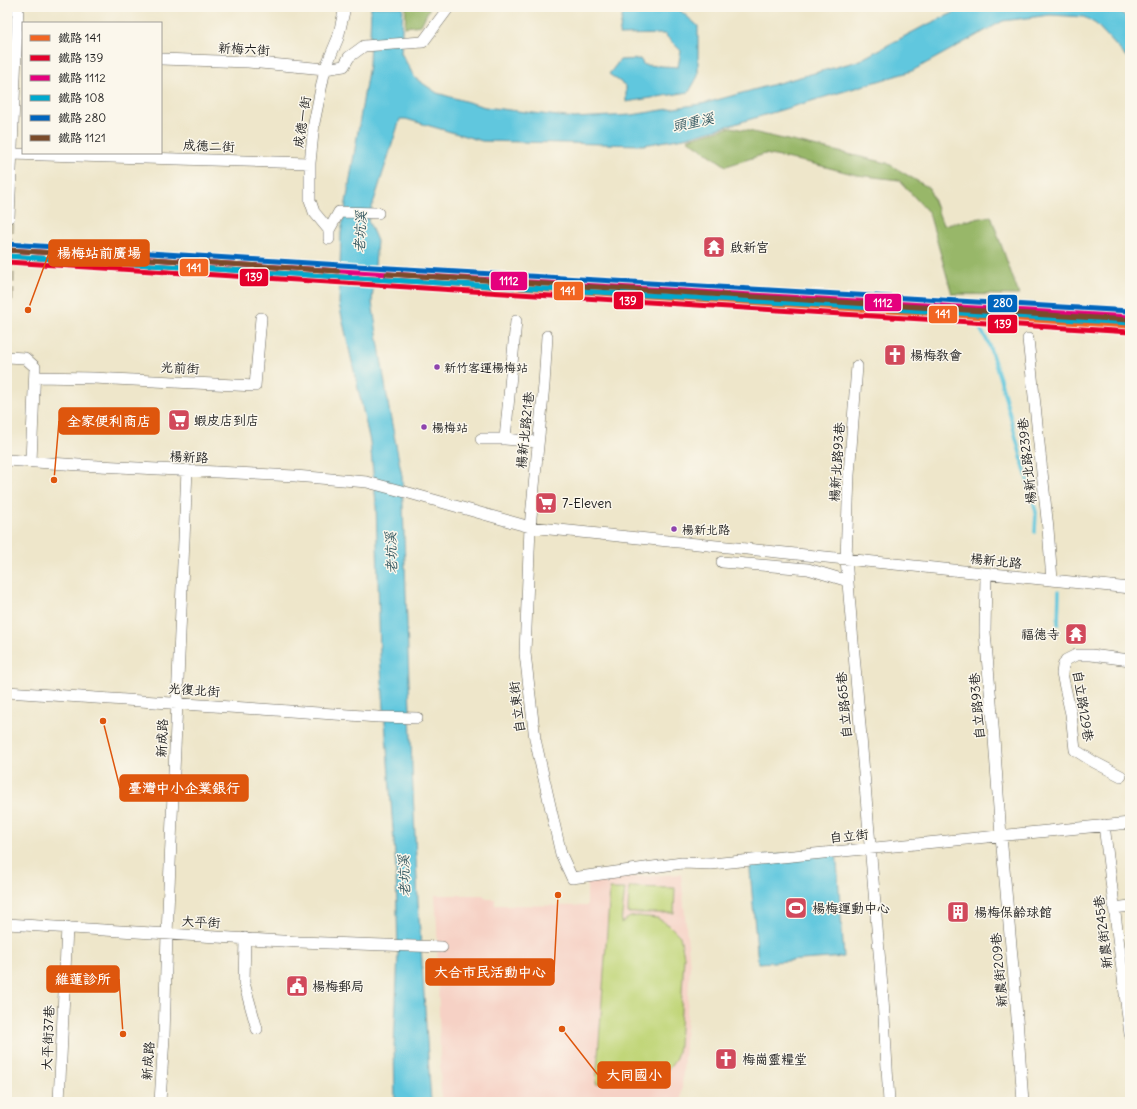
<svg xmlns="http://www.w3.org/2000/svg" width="1137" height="1109" viewBox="0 0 1137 1109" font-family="Delius,'LXGW WenKai TC',sans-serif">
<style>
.built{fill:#f6d1c5}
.green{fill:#c1d679;stroke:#6e794a}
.forest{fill:#98b769;stroke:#5a6a42}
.water{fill:#61c7de;stroke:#3e727d}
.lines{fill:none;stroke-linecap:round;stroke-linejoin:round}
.stream{stroke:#61c7de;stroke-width:3.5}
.minor-tunnel{stroke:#c4bea7;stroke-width:11;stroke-dasharray:11 5.5;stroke-linecap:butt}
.minor-casing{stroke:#666359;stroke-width:12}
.minor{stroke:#fff;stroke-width:11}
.rail-1-casing{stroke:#fbf7ec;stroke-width:8}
.rail-2-casing{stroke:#fbf7ec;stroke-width:8}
.rail-3-casing{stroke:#fbf7ec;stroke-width:8}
.rail-4-casing{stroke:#fbf7ec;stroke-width:8}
.rail-5-casing{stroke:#fbf7ec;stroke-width:8}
.rail-6-casing{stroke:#fbf7ec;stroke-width:8}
.rail-1{stroke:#f26522;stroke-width:5}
.rail-2{stroke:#e4002b;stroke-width:5}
.rail-3{stroke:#e5007d;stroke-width:5}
.rail-4{stroke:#00a9ce;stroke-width:5}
.rail-5{stroke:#0065bd;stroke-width:5}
.rail-6{stroke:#7a4b2a;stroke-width:5}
.bus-dot{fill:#8e44ad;stroke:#fbf7ec;stroke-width:1.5}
.labels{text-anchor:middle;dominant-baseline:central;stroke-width:3;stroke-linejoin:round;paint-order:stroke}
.bus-label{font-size:12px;fill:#1c1c1c;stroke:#fbf7ec;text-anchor:start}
.street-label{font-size:13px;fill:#1c1c1c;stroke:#fbf7ec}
.poi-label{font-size:13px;fill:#1c1c1c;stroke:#fbf7ec;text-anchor:start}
.water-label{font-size:14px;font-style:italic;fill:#345860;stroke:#fbf7ec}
.leader{fill:none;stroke:#de560d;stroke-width:1.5}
.callout-dot{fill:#de560d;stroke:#fbf7ec;stroke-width:1.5}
.callout{fill:#de560d;stroke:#de560d;stroke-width:1.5}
.callout-label{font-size:14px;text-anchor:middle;font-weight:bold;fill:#fff}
.line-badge{stroke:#fbf7ec;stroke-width:1.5}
.badge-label{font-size:11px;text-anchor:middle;font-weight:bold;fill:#fff}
</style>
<rect width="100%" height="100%" fill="#fbf7ec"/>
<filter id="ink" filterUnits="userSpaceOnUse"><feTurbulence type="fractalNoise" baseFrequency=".025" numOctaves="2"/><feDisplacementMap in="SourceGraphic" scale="8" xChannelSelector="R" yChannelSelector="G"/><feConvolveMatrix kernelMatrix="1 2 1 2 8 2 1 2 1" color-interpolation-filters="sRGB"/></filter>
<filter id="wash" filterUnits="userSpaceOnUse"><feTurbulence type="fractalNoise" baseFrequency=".012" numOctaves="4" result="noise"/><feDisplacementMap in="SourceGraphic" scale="16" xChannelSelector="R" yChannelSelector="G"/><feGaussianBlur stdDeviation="0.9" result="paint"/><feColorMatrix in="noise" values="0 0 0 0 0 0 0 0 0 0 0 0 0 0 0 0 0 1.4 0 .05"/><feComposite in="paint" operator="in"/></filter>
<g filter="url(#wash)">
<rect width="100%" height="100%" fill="#eee6ca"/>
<path class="built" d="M 681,874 L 690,967 L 681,1102 L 441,1102 L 437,926 L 435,895 L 483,895 L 487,899 L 495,899 L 495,905 L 587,906 L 587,880 Z"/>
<path class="green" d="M 629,887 L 675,888 L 674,913 L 628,913 Z
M 610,889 L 625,889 L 621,923 L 630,917 L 638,916 L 657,918 L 669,925 L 680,936 L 684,956 L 679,1045 C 677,1065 664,1077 645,1080 C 639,1081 632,1082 626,1079 C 621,1077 616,1072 611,1068 L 610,1084 L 596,1084 Z"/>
<path class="forest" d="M 406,7 L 430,7 L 421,25 L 405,27 Z
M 731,127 L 887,163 L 929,188 L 943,225 L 991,216 L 1019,295 L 952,294 L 929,213 L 899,180 L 857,175 L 810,163 L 765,154 L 726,166 L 687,139 Z"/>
<path class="water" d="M 371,7 L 403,7 L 401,53 L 415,78 L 437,93 L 485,107 L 574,118 L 632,115 L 706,103 L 858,61 L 924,26 L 967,7 L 1116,7 L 1130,21 L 1130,61 L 1096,24 L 1084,17 L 1050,15 L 1003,21 L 912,71 L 731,125 L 684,138 L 643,145 L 482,141 L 406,119 L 400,119 L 368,220 L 377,241 L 372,302 L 389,409 L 402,476 L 412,769 L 418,902 L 431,1102 L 395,1102 L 394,1046 L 398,955 L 396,869 L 380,655 L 376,503 L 370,442 L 339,304 L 341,233 L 369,65 Z
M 624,7 L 676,7 L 698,26 L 698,76 L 689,92 L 626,102 L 626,86 L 609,74 L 620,60 L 640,59 L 644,65 L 678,67 L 681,51 L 664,34 L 619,35 Z
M 836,849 L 844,957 L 758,963 L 749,858 Z"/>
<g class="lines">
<path class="stream" d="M 975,320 L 988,342 L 1001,382 L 1036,512 L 1035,532
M 1058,624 L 1059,591"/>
</g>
</g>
<g filter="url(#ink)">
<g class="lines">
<path class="minor-tunnel" d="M 7,299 L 9,217"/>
<g class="minor-casing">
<path id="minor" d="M 161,59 L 248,62 L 325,69 L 344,66 L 349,57 L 364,46 L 423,42 L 449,7
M 11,154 L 310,163
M 9,217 L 18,7
M 329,230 L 339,212 L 378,213
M 329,239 L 329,230 L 314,212 L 310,200 L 310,163 L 314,123 L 325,69 L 338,38 L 345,7
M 547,336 L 544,385 L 530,527 L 525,653 L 535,739 L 561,854 L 572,878 L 682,863 L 711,864 L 1130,823
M 1028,339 L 1048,529 L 1052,580
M 7,357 L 25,358 L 35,367 L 31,461
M 857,366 L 849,475 L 846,559 L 883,999 L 889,1102
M 35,377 L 93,378 L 255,386 L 261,318
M 481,439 L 505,439 L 538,442
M 505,439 L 516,321
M 7,460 L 79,465 L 295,476 L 367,482 L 409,493 L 530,527 L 1130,588
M 722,562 L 808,569 L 848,581
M 986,574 L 985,632 L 994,738 L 1001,836 L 1015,990 L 1023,1102
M 7,692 L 378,717 L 417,718
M 1121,776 L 1094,762 L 1075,750 L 1071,714 L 1062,674 L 1063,666 L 1066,660 L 1076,655 L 1091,655 L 1130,660
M 1104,825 L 1130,1034
M 1114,908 L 1130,906
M 7,924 L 299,942 L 442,947
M 245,938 L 244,983 L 257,1029
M 59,1102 L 67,927
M 160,1102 L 164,1037 L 167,934 L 187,470"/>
</g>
<use href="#minor" class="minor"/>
<g class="rail-1-casing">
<path id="rail-1" d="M 7,256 L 1130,326"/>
</g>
<g class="rail-2-casing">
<path id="rail-2" d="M 7,262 L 1130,332"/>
</g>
<g class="rail-3-casing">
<path id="rail-3" d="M 7,250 L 389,274 L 1130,317"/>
</g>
<g class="rail-4-casing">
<path id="rail-4" d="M 7,256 L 389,280 L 1130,323"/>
</g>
<g class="rail-5-casing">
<path id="rail-5" d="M 7,244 L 389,268 L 1130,311"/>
</g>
<g class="rail-6-casing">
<path id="rail-6" d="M 7,250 L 338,271
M 387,274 L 1130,320"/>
</g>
<use href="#rail-1" class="rail-1"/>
<use href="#rail-2" class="rail-2"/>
<use href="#rail-3" class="rail-3"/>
<use href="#rail-4" class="rail-4"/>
<use href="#rail-5" class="rail-5"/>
<use href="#rail-6" class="rail-6"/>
</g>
</g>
<defs>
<g id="temple-square" transform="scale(1.15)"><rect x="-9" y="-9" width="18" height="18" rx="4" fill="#d1495b" stroke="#fbf7ec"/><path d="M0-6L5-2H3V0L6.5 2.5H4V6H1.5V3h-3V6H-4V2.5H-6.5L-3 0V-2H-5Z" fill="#fff"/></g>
<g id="church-square" transform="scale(1.15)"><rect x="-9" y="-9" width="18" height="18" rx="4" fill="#d1495b" stroke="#fbf7ec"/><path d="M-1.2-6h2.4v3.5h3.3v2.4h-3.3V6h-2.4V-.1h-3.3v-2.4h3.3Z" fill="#fff"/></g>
<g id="supermarket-square" transform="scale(1.15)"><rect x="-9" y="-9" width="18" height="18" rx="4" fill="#d1495b" stroke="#fbf7ec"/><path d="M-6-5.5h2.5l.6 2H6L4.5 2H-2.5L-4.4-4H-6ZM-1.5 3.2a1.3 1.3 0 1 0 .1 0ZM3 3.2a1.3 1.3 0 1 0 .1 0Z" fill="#fff"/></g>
<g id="stadium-square" transform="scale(1.15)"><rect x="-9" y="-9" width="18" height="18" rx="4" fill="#d1495b" stroke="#fbf7ec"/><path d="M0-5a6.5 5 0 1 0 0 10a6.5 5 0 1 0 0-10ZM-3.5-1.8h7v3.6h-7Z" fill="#fff"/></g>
<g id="building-square" transform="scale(1.15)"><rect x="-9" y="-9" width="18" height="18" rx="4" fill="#d1495b" stroke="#fbf7ec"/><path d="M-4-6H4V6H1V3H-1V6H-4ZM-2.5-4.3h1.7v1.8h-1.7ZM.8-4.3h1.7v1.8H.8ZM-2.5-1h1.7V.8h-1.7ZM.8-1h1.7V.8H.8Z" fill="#fff"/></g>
<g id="civic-square" transform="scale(1.15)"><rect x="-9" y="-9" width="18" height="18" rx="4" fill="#d1495b" stroke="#fbf7ec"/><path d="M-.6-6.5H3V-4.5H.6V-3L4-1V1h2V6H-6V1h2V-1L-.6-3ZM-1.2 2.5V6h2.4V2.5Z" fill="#fff"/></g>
</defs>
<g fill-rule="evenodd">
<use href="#temple-square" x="714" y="247"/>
<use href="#church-square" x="895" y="355"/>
<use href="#supermarket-square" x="179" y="420"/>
<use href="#supermarket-square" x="546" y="503"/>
<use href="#temple-square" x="1076" y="634"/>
<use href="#stadium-square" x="796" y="908"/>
<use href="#building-square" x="958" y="912"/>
<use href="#civic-square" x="297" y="986"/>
<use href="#church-square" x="726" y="1059"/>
</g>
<g class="bus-dot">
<circle cx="437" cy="367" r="3.5"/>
<circle cx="424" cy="427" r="3.5"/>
<circle cx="674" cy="529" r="3.5"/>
</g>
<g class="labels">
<g class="bus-label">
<text x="444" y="367">新竹客運楊梅站</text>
<text x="432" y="427">楊梅站</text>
<text x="682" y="529">楊新北路</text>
</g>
<g class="street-label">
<text transform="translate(244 49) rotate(3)">新梅六街</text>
<text transform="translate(302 122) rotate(-81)">成德一街</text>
<text transform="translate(209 146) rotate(2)">成德二街</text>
<text transform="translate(180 368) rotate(3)">光前街</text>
<text transform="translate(525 430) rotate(-84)">楊新北路21巷</text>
<text transform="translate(189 457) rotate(3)">楊新路</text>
<text transform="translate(1027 461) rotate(-96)">楊新北路239巷</text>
<text transform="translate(837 462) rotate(-86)">楊新北路93巷</text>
<text transform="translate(996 561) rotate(6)">楊新北路</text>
<text transform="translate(194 690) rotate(4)">光復北街</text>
<text transform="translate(844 705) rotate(-95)">自立路65巷</text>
<text transform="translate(977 706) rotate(-95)">自立路93巷</text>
<text transform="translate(1083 706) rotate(81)">自立路129巷</text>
<text transform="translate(517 707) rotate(-97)">自立東街</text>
<text transform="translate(162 738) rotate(-88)">新成路</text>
<text transform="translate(849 836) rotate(-6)">自立街</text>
<text transform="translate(201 922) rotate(3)">大平街</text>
<text transform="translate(1103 932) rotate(-97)">新農街245巷</text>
<text transform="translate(999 970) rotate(-95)">新農街209巷</text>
<text transform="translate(48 1038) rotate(-88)">大平街37巷</text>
<text transform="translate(148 1061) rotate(-86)">新成路</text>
</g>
<g class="poi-label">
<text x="730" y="247">啟新宮</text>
<text x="910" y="355">楊梅教會</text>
<text x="194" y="420">蝦皮店到店</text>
<text x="562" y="503">7-Eleven</text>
<text x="1060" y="634" text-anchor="end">福德寺</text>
<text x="812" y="908">楊梅運動中心</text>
<text x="974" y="912">楊梅保齡球館</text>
<text x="312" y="986">楊梅郵局</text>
<text x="742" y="1059">梅崗靈糧堂</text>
</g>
<g class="water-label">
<text transform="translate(693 122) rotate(-12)">頭重溪</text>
<text transform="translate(360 232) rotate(-87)">老坑溪</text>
<text transform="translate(391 553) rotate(-92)">老坑溪</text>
<text transform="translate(404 876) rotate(-92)">老坑溪</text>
</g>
</g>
<path class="leader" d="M28 310L49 253M54 480L59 421M103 721L120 788M558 895L554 972M123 1034L119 979M562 1029L598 1075"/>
<g class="callout-dot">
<circle cx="28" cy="310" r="4"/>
<circle cx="54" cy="480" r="4"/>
<circle cx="103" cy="721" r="4"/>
<circle cx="558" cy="895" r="4"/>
<circle cx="123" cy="1034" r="4"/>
<circle cx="562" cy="1029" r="4"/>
</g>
<g class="callout">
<rect x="49" y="240" width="100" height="26" rx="4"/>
<rect x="59" y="408" width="100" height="26" rx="4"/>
<rect x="120" y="775" width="128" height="26" rx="4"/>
<rect x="426" y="959" width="128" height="26" rx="4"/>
<rect x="47" y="966" width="72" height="26" rx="4"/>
<rect x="598" y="1062" width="72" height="26" rx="4"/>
</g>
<g class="callout-label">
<text x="99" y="258">楊梅站前廣場</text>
<text x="109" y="426">全家便利商店</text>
<text x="184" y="793">臺灣中小企業銀行</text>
<text x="490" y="977">大合市民活動中心</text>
<text x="83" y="984">維蓮診所</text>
<text x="634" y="1080">大同國小</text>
</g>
<g class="line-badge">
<rect x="179" y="258" width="30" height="19" rx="4" fill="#f26522"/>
<rect x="239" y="268" width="30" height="19" rx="4" fill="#e4002b"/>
<rect x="490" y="271" width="38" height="20" rx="4" fill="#e5007d"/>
<rect x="553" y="281" width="31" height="20" rx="4" fill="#f26522"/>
<rect x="613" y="291" width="31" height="19" rx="4" fill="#e4002b"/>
<rect x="864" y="293" width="38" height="19" rx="4" fill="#e5007d"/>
<rect x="987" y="294" width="31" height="19" rx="4" fill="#0065bd"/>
<rect x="928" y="305" width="30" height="19" rx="4" fill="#f26522"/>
<rect x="987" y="314" width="31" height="20" rx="4" fill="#e4002b"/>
</g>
<g class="badge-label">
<text x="194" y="272">141</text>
<text x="254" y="281">139</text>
<text x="509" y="285">1112</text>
<text x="568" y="295">141</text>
<text x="628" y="305">139</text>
<text x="883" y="307">1112</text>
<text x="1003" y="307">280</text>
<text x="943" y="318">141</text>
<text x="1003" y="328">139</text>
</g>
<rect width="1137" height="1109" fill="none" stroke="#fbf7ec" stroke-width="24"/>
<rect x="22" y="22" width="140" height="132" fill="#fbf7ec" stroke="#a29f99"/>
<rect x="30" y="35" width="20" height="6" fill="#f26522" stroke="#a29f99"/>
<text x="58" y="42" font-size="12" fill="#1c1c1c">鐵路 141</text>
<rect x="30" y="55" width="20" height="6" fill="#e4002b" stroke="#a29f99"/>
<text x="58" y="62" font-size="12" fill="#1c1c1c">鐵路 139</text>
<rect x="30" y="75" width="20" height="6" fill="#e5007d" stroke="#a29f99"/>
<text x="58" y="82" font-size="12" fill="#1c1c1c">鐵路 1112</text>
<rect x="30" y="95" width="20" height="6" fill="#00a9ce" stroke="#a29f99"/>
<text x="58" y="102" font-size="12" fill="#1c1c1c">鐵路 108</text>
<rect x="30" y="115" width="20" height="6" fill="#0065bd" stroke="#a29f99"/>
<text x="58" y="122" font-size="12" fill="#1c1c1c">鐵路 280</text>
<rect x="30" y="135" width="20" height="6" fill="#7a4b2a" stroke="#a29f99"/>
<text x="58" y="142" font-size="12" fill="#1c1c1c">鐵路 1121</text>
</svg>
